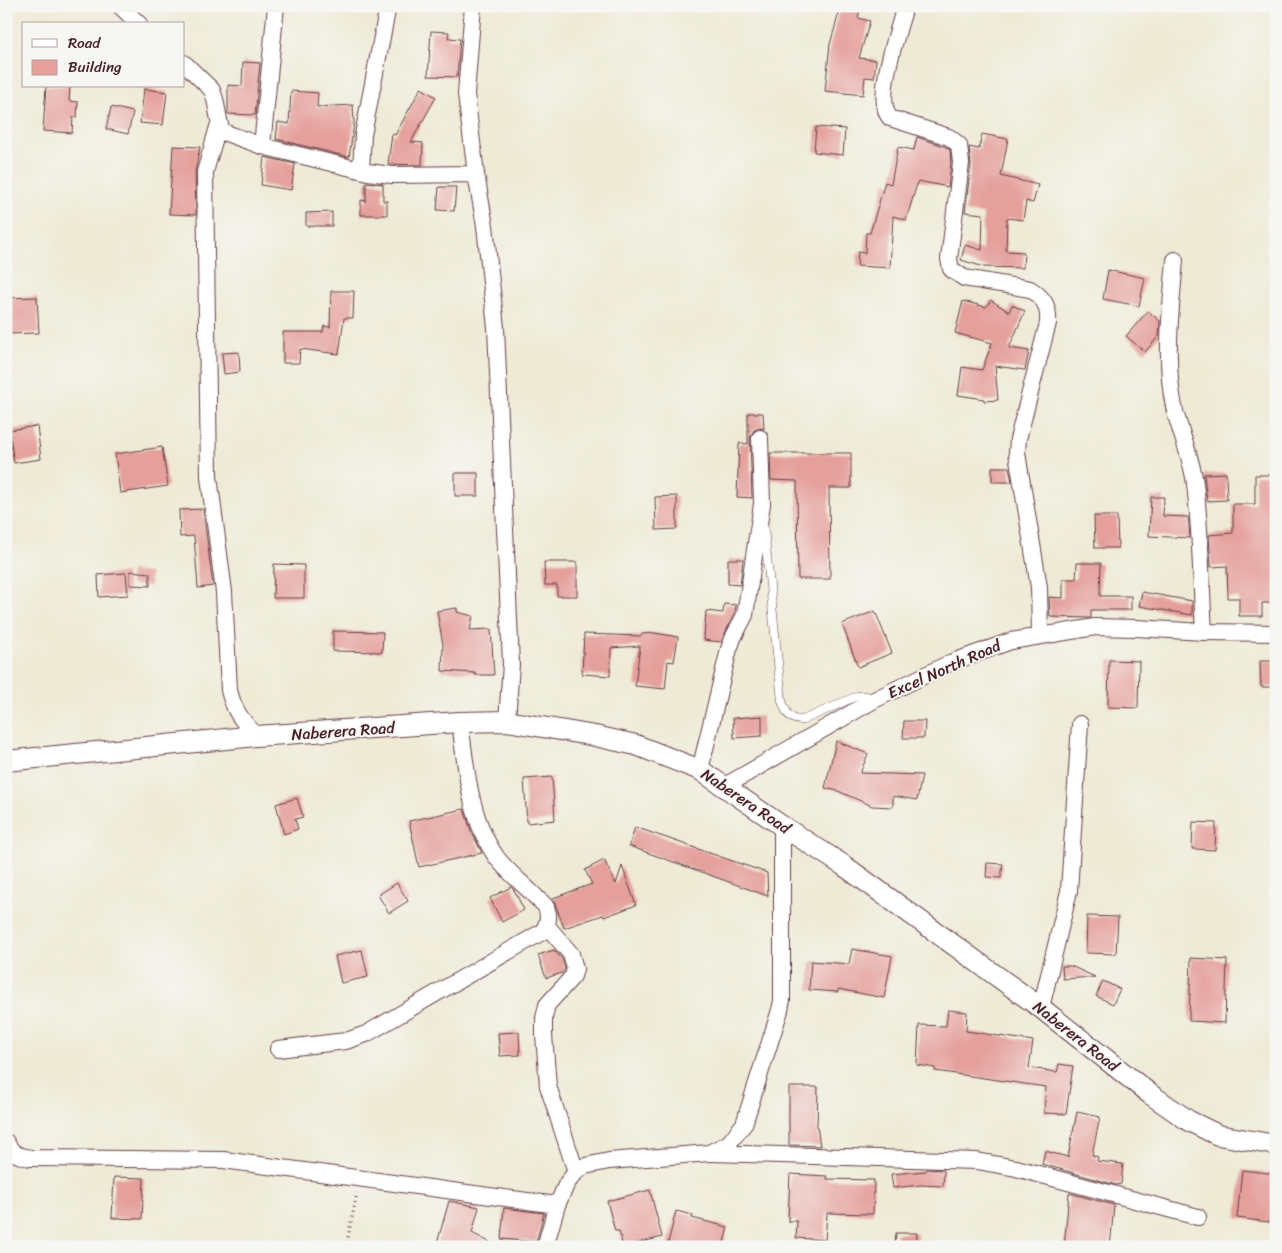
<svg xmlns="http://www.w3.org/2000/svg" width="1282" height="1253" viewBox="0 0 1282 1253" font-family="Sriracha,sans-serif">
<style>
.building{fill:#e5a09c}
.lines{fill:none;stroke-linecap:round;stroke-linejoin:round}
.service-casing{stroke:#633d44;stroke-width:9}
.minor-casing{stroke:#633d44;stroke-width:18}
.tertiary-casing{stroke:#633d44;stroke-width:22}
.path{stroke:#633d44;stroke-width:3;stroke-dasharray:1 4;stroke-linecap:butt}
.service{stroke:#fff;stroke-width:8}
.minor{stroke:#fff;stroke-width:16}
.tertiary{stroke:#fff;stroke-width:20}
.labels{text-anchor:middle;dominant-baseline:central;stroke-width:4;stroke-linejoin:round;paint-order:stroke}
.street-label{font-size:16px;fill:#4a1f2b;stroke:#f6f6f2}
</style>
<rect width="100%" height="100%" fill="#f6f6f2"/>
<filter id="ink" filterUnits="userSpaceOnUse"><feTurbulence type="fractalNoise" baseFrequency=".02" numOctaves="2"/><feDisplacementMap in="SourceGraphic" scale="10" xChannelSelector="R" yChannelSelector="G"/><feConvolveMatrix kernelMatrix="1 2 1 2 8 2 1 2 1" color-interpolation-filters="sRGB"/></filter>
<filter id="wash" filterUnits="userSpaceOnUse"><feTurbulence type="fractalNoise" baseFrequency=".0096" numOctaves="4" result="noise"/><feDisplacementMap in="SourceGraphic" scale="20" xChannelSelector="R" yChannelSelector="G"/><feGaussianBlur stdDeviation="1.12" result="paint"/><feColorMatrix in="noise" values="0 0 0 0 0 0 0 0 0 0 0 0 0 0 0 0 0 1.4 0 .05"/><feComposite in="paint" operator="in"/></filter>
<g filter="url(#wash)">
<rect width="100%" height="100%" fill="#eeead5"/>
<g id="blocks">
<path class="building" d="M 841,6 L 861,6 L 858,18 L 870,21 L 859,58 L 876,60 L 874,78 L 865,77 L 863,95 L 825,91 L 830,44 Z
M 431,31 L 449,32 L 448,38 L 460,39 L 457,77 L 428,76 Z
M 243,62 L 260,63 L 255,115 L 228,114 L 228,85 L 242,86 Z
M 46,86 L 70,86 L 69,101 L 78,102 L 77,117 L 73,117 L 72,133 L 43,131 Z
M 421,88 L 436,97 L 411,142 L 423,143 L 422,165 L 388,164 L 392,134 L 395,135 Z
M 144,89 L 167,92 L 163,125 L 140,123 Z
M 291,91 L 318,93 L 317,107 L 353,105 L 354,124 L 349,157 L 276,139 L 278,122 L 289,124 Z
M 111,107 L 133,112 L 128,134 L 106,129 Z
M 816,127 L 845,129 L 843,155 L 814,152 Z
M 982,134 L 1008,139 L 1001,176 L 1038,185 L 1033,203 L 1026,201 L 1023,220 L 1007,218 L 1006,251 L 1024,252 L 1023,268 L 984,267 L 961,260 L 965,245 L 982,250 L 983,214 L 965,212 L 971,164 L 969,147 L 979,149 Z
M 917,137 L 944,146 L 950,150 L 951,163 L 948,187 L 918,181 L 906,220 L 893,216 L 890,268 L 857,266 L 858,252 L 865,253 L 866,233 L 870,233 L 885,182 L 891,184 L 898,147 L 914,150 Z
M 173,146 L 200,147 L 195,172 L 196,215 L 169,214 Z
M 264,157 L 295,164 L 291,190 L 261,185 Z
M 366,182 L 383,184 L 383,201 L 387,201 L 387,215 L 361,215 L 361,200 L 366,201 Z
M 439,187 L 456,187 L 454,211 L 437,210 Z
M 332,212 L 332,226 L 306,226 L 306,213 Z
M 1108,270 L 1145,278 L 1139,306 L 1103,299 Z
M 331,291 L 354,291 L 353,318 L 344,318 L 339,354 L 300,349 L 299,363 L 283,363 L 283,332 L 323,332 L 324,326 L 330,327 Z
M 37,297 L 39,333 L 6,334 L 6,298 Z
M 991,300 L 1009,312 L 1012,305 L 1025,311 L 1009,348 L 1029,351 L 1025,370 L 995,366 L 998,400 L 984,401 L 984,399 L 958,395 L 962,367 L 982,370 L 992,343 L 955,333 L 963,301 L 986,307 Z
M 1148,311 L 1160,321 L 1159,336 L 1145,352 L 1126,336 Z
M 239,352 L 240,372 L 224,374 L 222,353 Z
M 748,413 L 763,413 L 764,429 L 759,428 L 754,430 L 750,438 L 752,498 L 737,497 L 739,443 L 748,444 Z
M 37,426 L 41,459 L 14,463 L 9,430 Z
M 162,447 L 168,486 L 120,493 L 115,454 Z
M 770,453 L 851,453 L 851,488 L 829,488 L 830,579 L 798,579 L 797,481 L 771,480 Z
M 992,467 L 1009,467 L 1012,482 L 992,482 Z
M 455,473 L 478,473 L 478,496 L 455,496 Z
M 1226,473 L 1227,500 L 1207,501 L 1204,474 Z
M 1255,475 L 1276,475 L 1276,603 L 1262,603 L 1262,616 L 1239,616 L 1239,598 L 1228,598 L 1227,566 L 1211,567 L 1209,535 L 1233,533 L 1233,504 L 1255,504 Z
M 677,496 L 677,529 L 656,530 L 655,497 Z
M 1151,497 L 1164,497 L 1163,516 L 1188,517 L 1190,538 L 1149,536 Z
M 203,509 L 213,586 L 198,588 L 194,536 L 180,537 L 179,510 Z
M 1094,516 L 1117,516 L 1118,548 L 1095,548 Z
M 728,559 L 743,559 L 740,585 L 728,584 Z
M 544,562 L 577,562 L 577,596 L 557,596 L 557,585 L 545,585 Z
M 1077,563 L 1101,563 L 1100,596 L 1131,596 L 1131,610 L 1091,610 L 1091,618 L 1050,617 L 1049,597 L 1063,598 L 1063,579 L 1076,579 Z
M 274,564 L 304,565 L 304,598 L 273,598 Z
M 130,571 L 150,573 L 150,586 L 130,585 Z
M 126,573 L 128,595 L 99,597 L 98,575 Z
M 1142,592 L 1192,601 L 1192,615 L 1139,606 Z
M 724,604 L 736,605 L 735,612 L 721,642 L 704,640 L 706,611 L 723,613 Z
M 457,608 L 457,612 L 473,616 L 470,630 L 491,629 L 494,675 L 475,675 L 475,673 L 442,671 L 443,645 L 437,611 Z
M 875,611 L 892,653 L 858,667 L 842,624 Z
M 333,631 L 383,632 L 382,652 L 333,651 Z
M 655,633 L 678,637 L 674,662 L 668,661 L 665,689 L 635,686 L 640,646 L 611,648 L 610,676 L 582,674 L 584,634 L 641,636 L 642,634 Z
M 1109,660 L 1139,661 L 1138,708 L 1108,707 Z
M 1260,661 L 1276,661 L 1276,687 L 1261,687 Z
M 762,716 L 762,736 L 734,738 L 733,718 Z
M 904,721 L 925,721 L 924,738 L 903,738 Z
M 836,741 L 868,754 L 860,773 L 922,775 L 917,800 L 893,796 L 893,807 L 872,806 L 838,791 L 825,788 Z
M 552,777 L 555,820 L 527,823 L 524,779 Z
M 297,798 L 303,817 L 295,819 L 298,829 L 284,834 L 276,804 Z
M 464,809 L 471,831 L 482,853 L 419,867 L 409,821 Z
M 1193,822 L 1216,823 L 1215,850 L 1192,849 Z
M 635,827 L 767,873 L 768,896 L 629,846 Z
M 604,860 L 616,884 L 622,866 L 636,905 L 604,917 L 603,915 L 564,928 L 553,898 L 592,884 L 585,870 Z
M 987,863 L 1003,864 L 1001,878 L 986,877 Z
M 397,883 L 408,901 L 389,913 L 378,895 Z
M 511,887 L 514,890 L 524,910 L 502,922 L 490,898 Z
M 1087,916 L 1118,917 L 1116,954 L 1086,953 Z
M 852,949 L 892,956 L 884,998 L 838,989 L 838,992 L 809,990 L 811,961 L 849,964 Z
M 362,950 L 368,977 L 341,983 L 335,956 Z
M 554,950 L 562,959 L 565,969 L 562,973 L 546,978 L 538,955 Z
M 1191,958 L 1227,960 L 1225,1023 L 1189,1021 Z
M 1062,966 L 1071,966 L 1095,977 L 1063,979 Z
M 1103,981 L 1120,989 L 1113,1004 L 1096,996 Z
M 948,1010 L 967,1012 L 966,1031 L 1033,1041 L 1029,1068 L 1057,1072 L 1059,1064 L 1073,1066 L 1066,1114 L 1044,1113 L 1046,1087 L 935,1071 L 935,1068 L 917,1065 L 919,1025 L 946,1026 Z
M 519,1032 L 520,1055 L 500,1056 L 498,1033 Z
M 789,1087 L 818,1087 L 817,1126 L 820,1146 L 789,1145 Z
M 1077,1112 L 1100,1117 L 1092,1155 L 1098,1157 L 1097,1161 L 1123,1164 L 1121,1184 L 1116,1185 L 1042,1164 L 1045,1151 L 1068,1157 Z
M 927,1169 L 944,1170 L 943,1186 L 921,1185 L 893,1188 L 891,1174 L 926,1171 Z
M 1242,1170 L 1276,1174 L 1276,1223 L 1237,1218 Z
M 790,1174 L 827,1176 L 827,1179 L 874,1180 L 873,1214 L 827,1213 L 825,1240 L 796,1238 L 797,1221 L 788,1221 Z
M 114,1177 L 144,1178 L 142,1219 L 112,1218 Z
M 650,1190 L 662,1237 L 623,1247 L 619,1231 L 615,1231 L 607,1201 Z
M 1069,1193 L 1114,1205 L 1110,1247 L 1064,1247 Z
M 449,1201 L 479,1207 L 472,1233 L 499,1247 L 436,1247 Z
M 504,1208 L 544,1213 L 536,1242 L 501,1239 Z
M 676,1211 L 693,1215 L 692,1218 L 728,1227 L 723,1247 L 667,1247 Z
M 896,1233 L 917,1233 L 916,1247 L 895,1247 Z"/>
</g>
</g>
<g filter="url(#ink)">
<use href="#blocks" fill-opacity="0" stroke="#633d44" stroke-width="1"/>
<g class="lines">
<g class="service-casing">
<path id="service" d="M 764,528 L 782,701 C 786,712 789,721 803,720 L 857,696 L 867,696 L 872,699"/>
</g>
<g class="minor-casing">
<path id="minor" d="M 120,6 L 139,24
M 473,6 L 466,94 L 476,174 L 485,226 L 496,328 L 511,664 L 507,721
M 905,6 C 899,30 873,99 890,118 L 949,137 L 959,145 L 961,163 L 949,259 L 951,269 L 964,278 L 1030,289 C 1044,298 1049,306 1048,323 L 1018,439 L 1017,453 L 1039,587 L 1040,635
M 184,63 L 212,90 L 215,99 L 220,125 L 218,127 L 226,133 L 262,146 L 368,172 L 392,175 L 476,174
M 218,127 L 205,172 L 209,477 L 224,592 L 229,690 C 234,712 242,720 256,736
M 262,146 L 276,6
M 361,170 L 363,135 L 388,6
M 1175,260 C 1171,309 1164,358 1174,407 C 1180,433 1192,458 1195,484 C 1201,533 1201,583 1204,632
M 700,770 L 729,649 L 734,636 L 745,615 L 762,504 L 760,438
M 725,786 L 874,700 L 950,663 L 1011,641 L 1095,627 L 1136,628 L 1204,632 L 1276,633
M 547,926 L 571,954 L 575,969 L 573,976 L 547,1005 L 544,1018 L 544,1035 L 548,1086 L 576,1172
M 1041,1008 L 1069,891 L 1080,724
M 278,1049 L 346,1041 L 366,1034 L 542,932 C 548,925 550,917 546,907 C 544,903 538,900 535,896 C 523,884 508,872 497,858 C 469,819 466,767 460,722
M 6,1142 C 12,1154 18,1156 31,1158 L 223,1160 L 557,1205
M 711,1153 L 977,1161 L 1016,1168 L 1198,1217
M 545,1247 L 557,1205 L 567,1183 L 576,1172 L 585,1166 L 609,1161 L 709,1153 L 729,1143 L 744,1124 L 780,1010 L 782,1000 L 782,826"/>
</g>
<g class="tertiary-casing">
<path id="tertiary" d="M 6,761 L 256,736 L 460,722 L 507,721 L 595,736 L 636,745 L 700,770 L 782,826 L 843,865 L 1041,1008 L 1150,1094 L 1189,1121 L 1218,1135 L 1276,1145"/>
</g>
<path class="path" d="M 346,1247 L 357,1193"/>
<use href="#service" class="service"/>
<use href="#minor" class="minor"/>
<use href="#tertiary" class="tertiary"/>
</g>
</g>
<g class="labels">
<g class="street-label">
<text transform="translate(944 669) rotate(-24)">Excel North Road</text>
<text transform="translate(343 731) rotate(-4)">Naberera Road</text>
<text transform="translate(746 801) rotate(34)">Naberera Road</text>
<text transform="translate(1076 1036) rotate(38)">Naberera Road</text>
</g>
</g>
<rect width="1282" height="1253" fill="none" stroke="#f6f6f2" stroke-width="25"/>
<rect x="22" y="22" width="162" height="65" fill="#f6f6f2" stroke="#b1a0a2"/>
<rect x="32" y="39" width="25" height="8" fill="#ffffff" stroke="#b1a0a2"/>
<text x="68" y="48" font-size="15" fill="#4a1f2b">Road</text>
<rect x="32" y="60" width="25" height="15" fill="#e5a09c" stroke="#b1a0a2"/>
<text x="68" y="72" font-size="15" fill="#4a1f2b">Building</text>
</svg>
